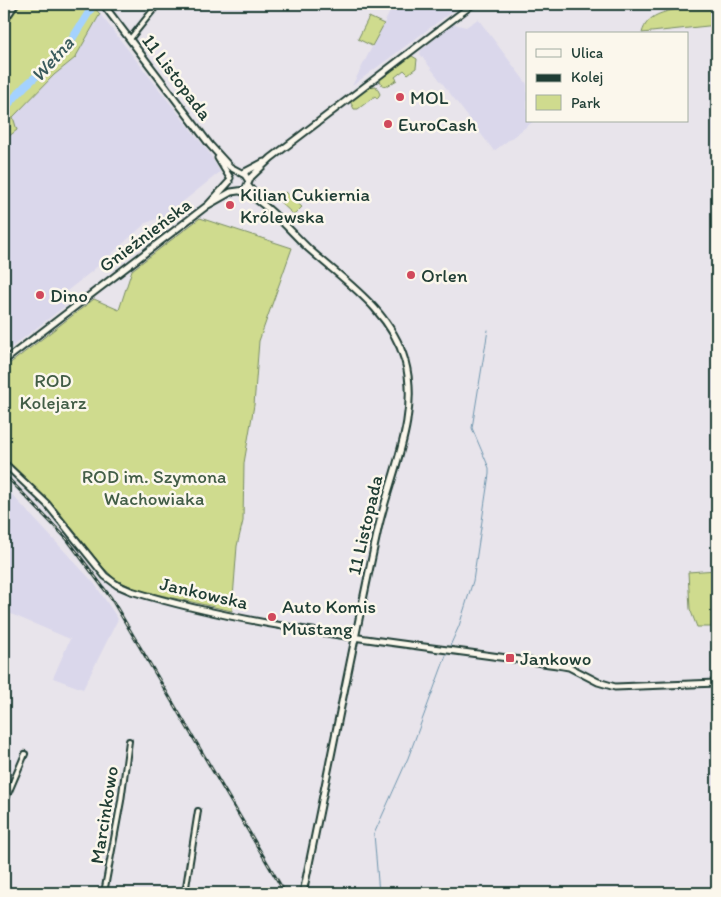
<svg xmlns="http://www.w3.org/2000/svg" width="721" height="897" viewBox="0 0 721 897" font-family="Itim,sans-serif">
<style>
.built{fill:#dad7eb}
.green{fill:#cfdb8e;stroke:#778c61}
.lines{fill:none;stroke-linecap:round;stroke-linejoin:round}
.stream{stroke:#6f96ae;stroke-width:1}
.river{stroke:#a4d2ff;stroke-width:8}
.street-casing{stroke:#1f3d34;stroke-width:8}
.secondary-casing{stroke:#1f3d34;stroke-width:9}
.street{stroke:#fbf7ec;stroke-width:4}
.secondary{stroke:#fbf7ec;stroke-width:5}
.rail-casing{stroke:#1f3d34;stroke-width:3}
.rail{stroke:#fbf7ec;stroke-width:1;stroke-dasharray:4;stroke-linecap:butt}
.poi-dot{fill:#d1495b;stroke:#fbf7ec;stroke-width:2}
.labels{text-anchor:middle;dominant-baseline:central;stroke-width:5;stroke-linejoin:round;paint-order:stroke}
.street-label{font-size:19px;fill:#1f3d34;stroke:#fbf7ec}
.poi-label{font-size:19px;fill:#1f3d34;stroke:#fbf7ec;text-anchor:start}
.park-label{font-size:19px;fill:#425d46;stroke:#fbf7ec}
.water-label{font-size:20px;font-style:italic;fill:#3a5b5d;stroke:#fbf7ec}
</style>
<rect width="100%" height="100%" fill="#e8e4eb"/>
<filter id="ink" filterUnits="userSpaceOnUse"><feTurbulence type="fractalNoise" baseFrequency=".02" numOctaves="2"/><feDisplacementMap in="SourceGraphic" scale="10" xChannelSelector="R" yChannelSelector="G"/><feConvolveMatrix kernelMatrix="1 2 1 2 8 2 1 2 1" color-interpolation-filters="sRGB"/></filter>
<g filter="url(#ink)">
<path class="built" d="M 394,4 L 462,4 L 352,86 Z
M 100,14 L 210,154 L 220,172 L 165,216 L 146,223 L 91,272 L 58,298 L 65,306 L 4,353 L 4,140 L 17,130 L 12,117 L 54,75 L 75,58 Z
M 478,19 L 527,84 L 527,121 L 534,121 L 494,151 L 420,54 L 421,50 L 454,24 L 466,27 Z
M 4,486 L 94,583 L 118,619 L 83,689 L 53,678 L 70,639 L 4,611 Z"/>
<path class="green" d="M 18,4 L 91,4 L 100,14 L 75,58 L 54,75 L 13,117 L 17,130 L 4,140 L 4,24 Z
M 682,8 L 710,9 L 717,20 L 717,25 L 642,33 C 647,14 664,12 682,8 Z
M 369,17 L 384,24 L 372,46 L 358,39 Z
M 412,56 L 417,59 L 416,68 L 408,74 L 404,70 L 395,77 L 397,80 L 387,86 L 382,85 L 380,80 L 383,77 Z
M 376,86 L 380,94 L 377,99 L 375,96 L 358,109 L 354,109 L 350,101 L 369,87 Z
M 285,192 L 302,207 L 294,215 L 278,200 Z
M 200,218 L 292,248 L 259,341 L 254,405 L 244,463 L 243,521 L 237,546 L 232,611 L 138,590 L 115,579 L 101,565 L 56,508 L 4,457 L 4,368 L 94,299 L 119,310 L 132,270 Z
M 717,570 L 717,627 L 697,627 L 690,609 L 688,572 Z"/>
<g class="lines">
<path class="stream" d="M 4,107 L 5,108
M 450,646 L 459,626 L 473,581 L 489,474 L 489,468 L 472,428 L 488,330
M 379,893 L 374,834 L 408,758 L 447,653"/>
<path class="river" d="M 4,109 L 25,86 L 64,52 L 94,4"/>
<g class="street-casing">
<path id="street" d="M 4,22 L 16,4
M 130,39 L 158,4
M 4,803 L 25,754
M 104,893 L 121,801 L 129,741
M 185,893 L 198,811"/>
</g>
<g class="secondary-casing">
<path id="secondary" d="M 103,4 L 210,145 L 230,167 L 245,175 L 249,181
M 218,158 L 230,178
M 243,173 L 264,162
M 248,186 L 261,201
M 240,191 C 263,198 291,232 309,249 C 346,282 391,311 405,361 C 421,418 388,479 377,534 C 351,654 328,773 303,893
M 208,205 L 231,192 L 245,190 L 251,177 L 271,158 L 473,4
M 4,361 L 208,205 L 229,182
M 4,463 L 47,504 L 105,576 L 117,585 L 131,591 C 273,634 423,644 569,667 L 598,682 L 615,687 L 717,683"/>
</g>
<use href="#street" class="street"/>
<use href="#secondary" class="secondary"/>
<g class="rail-casing">
<path id="rail" d="M 4,474 L 67,539 L 111,598 L 285,893"/>
</g>
<use href="#rail" class="rail"/>
</g>
</g>
<g class="poi-dot">
<circle cx="400" cy="97" r="5"/>
<circle cx="388" cy="124" r="5"/>
<circle cx="230" cy="205" r="5"/>
<circle cx="411" cy="275" r="5"/>
<circle cx="40" cy="295" r="5"/>
<circle cx="272" cy="617" r="5"/>
<rect x="505" y="653" width="10" height="10" rx="2.5"/>
</g>
<g class="labels">
<g class="street-label">
<text transform="translate(177 77) rotate(53)">11 Listopada</text>
<text transform="translate(145 235) rotate(-37)">Gnieźnieńska</text>
<text transform="translate(365 525) rotate(-77)">11 Listopada</text>
<text transform="translate(204 593) rotate(13)">Jankowska</text>
<text transform="translate(104 815) rotate(-81)">Marcinkowo</text>
</g>
<g class="poi-label">
<text x="410" y="97">MOL</text>
<text x="398" y="124">EuroCash</text>
<text x="240" y="194">Kilian Cukiernia<tspan x="240" dy="22">Królewska</tspan></text>
<text x="421" y="275">Orlen</text>
<text x="50" y="295">Dino</text>
<text x="282" y="606">Auto Komis<tspan x="282" dy="22">Mustang</tspan></text>
<text x="520" y="658">Jankowo</text>
</g>
<g class="park-label">
<text x="53" y="380">ROD<tspan x="53" dy="22">Kolejarz</tspan></text>
<text x="154" y="476">ROD im. Szymona<tspan x="154" dy="22">Wachowiaka</tspan></text>
</g>
<g class="water-label">
<text transform="translate(52 59) rotate(-48)">Wełna</text>
</g>
</g>
<rect width="721" height="897" fill="none" stroke="#fbf7ec" stroke-width="20"/>
<rect x="10" y="10" width="701" height="877" fill="none" stroke="#1f3d34" stroke-width="2" filter="url(#ink)"/>
<rect x="526" y="32" width="162" height="90" fill="#fbf7ec" stroke="#a3ada2"/>
<rect x="536" y="49" width="25" height="8" fill="#fbf7ec" stroke="#a3ada2"/>
<text x="571" y="58" font-size="15" fill="#1f3d34">Ulica</text>
<rect x="536" y="74" width="25" height="8" fill="#1f3d34" stroke="#a3ada2"/>
<text x="571" y="82" font-size="15" fill="#1f3d34">Kolej</text>
<rect x="536" y="95" width="25" height="15" fill="#cfdb8e" stroke="#a3ada2"/>
<text x="571" y="108" font-size="15" fill="#1f3d34">Park</text>
</svg>
